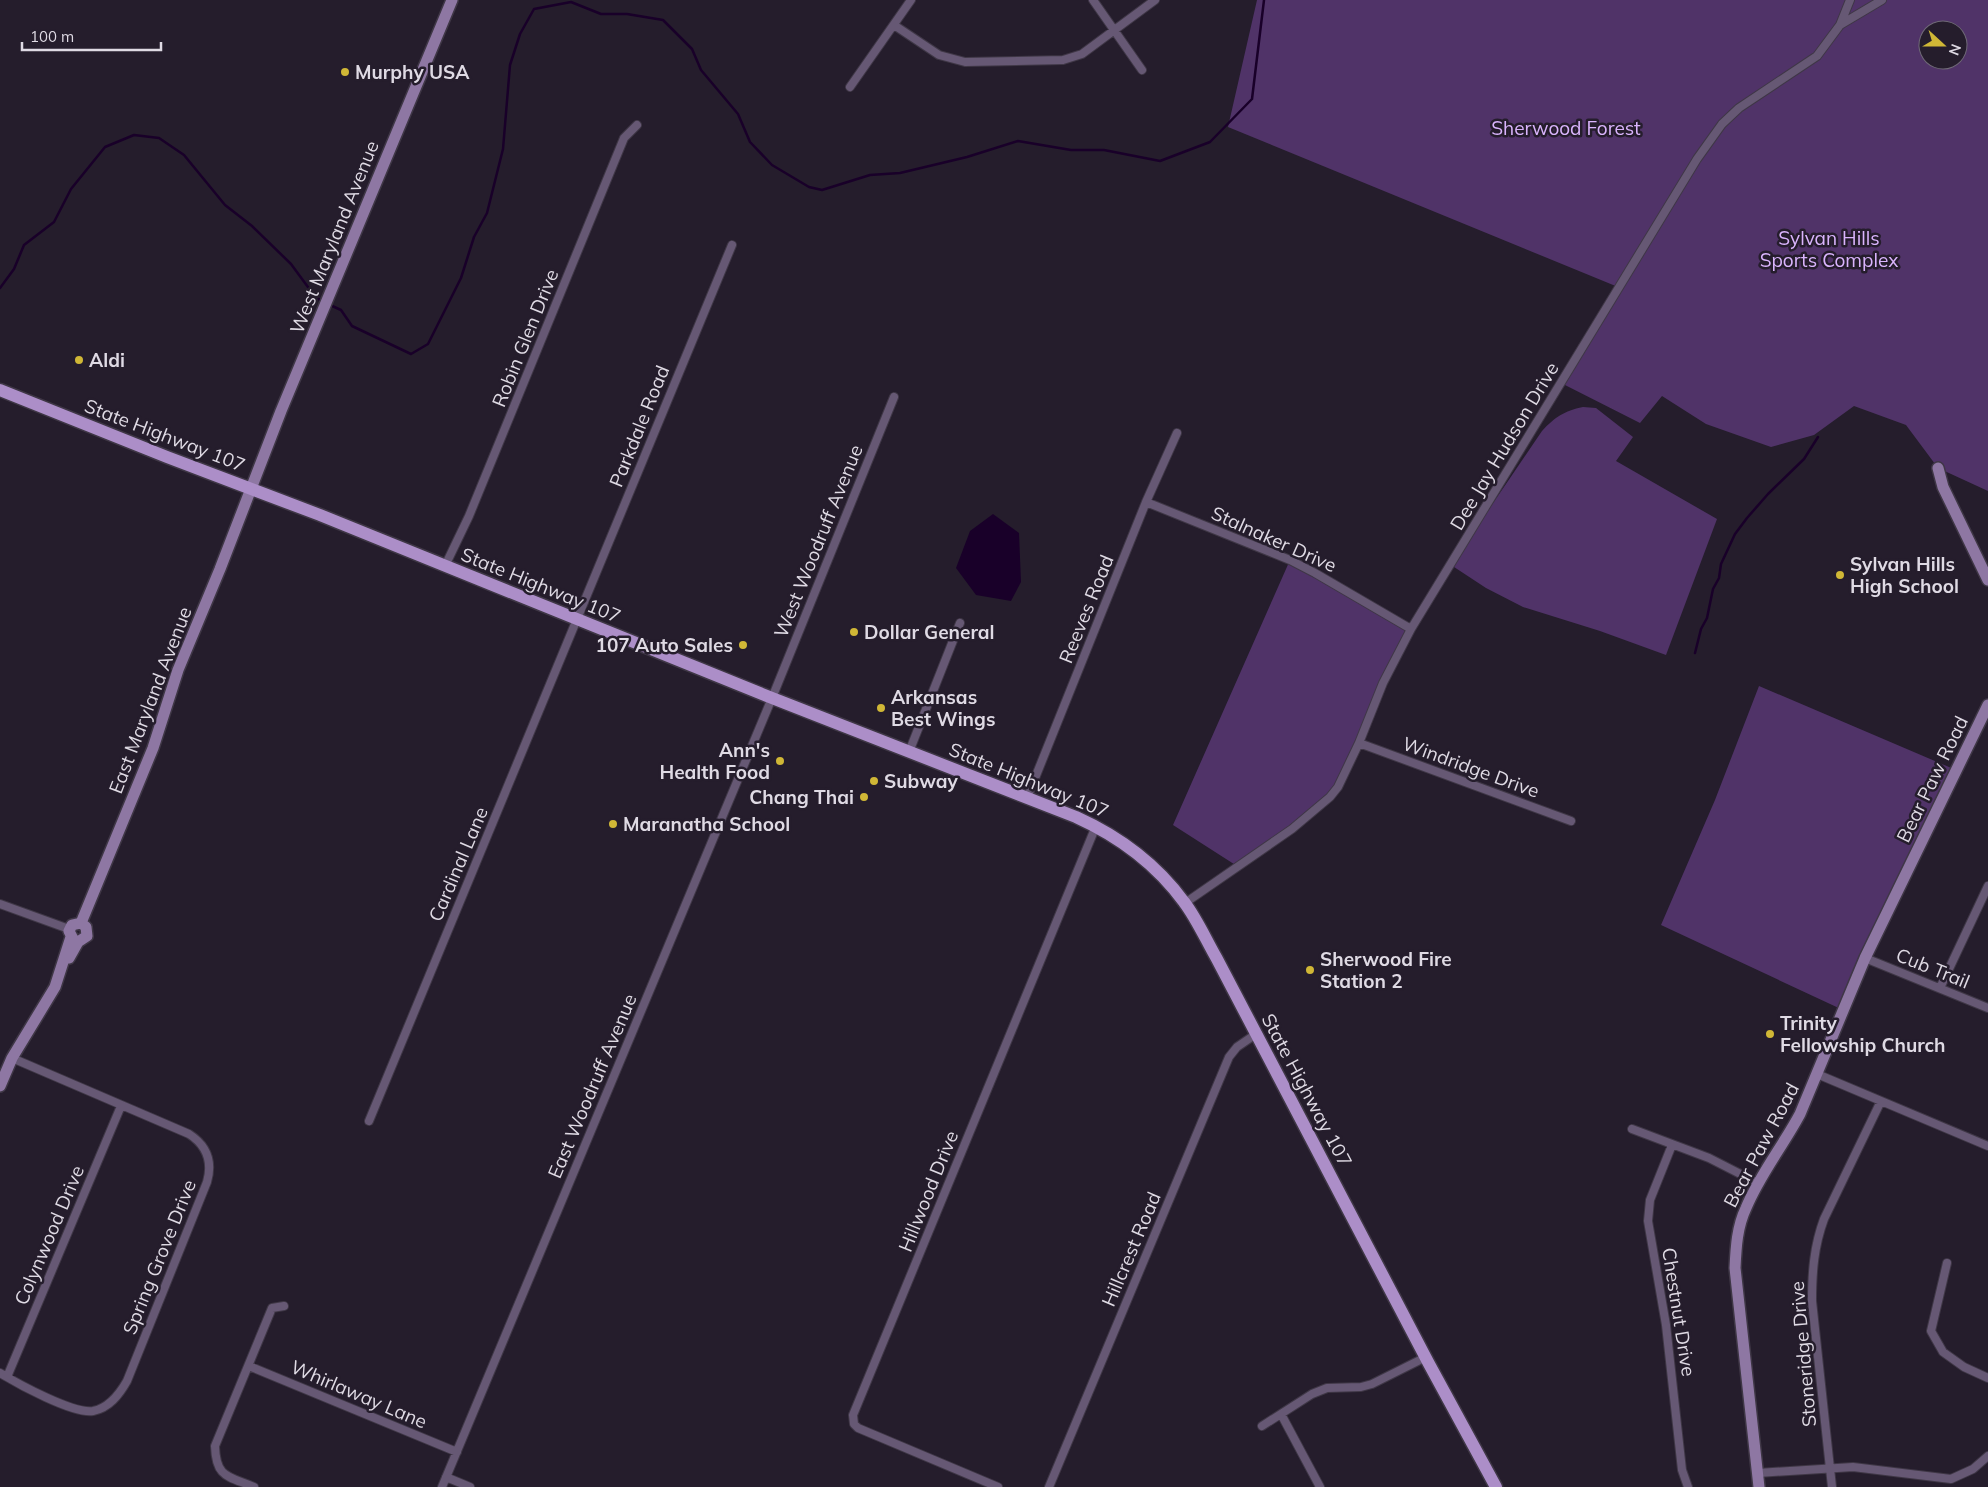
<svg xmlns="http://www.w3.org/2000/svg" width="1988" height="1487" viewBox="0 0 1988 1487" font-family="Mulish,sans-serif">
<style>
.green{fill:#503368;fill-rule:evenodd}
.water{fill:#190029}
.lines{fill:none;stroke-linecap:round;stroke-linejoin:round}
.stream{stroke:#190029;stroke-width:2.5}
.street-casing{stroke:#3f3746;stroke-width:10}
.secondary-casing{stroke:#3f3746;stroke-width:14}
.primary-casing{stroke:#3f3746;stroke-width:15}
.street{stroke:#665874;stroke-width:8}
.secondary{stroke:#8e77a3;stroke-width:11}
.primary{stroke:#ac8ec8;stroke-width:12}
.poi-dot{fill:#d0b736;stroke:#251d2c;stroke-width:2}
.labels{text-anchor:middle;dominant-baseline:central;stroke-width:5;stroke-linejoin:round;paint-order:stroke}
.poi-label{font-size:19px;font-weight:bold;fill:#dfdae4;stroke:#251d2c;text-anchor:start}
.park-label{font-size:19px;fill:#dab4fd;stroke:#251d2c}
.street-label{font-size:19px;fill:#dfdae4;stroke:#251d2c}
</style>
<rect width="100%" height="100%" fill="#251d2c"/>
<path class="green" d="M 1257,0 L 1988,0 L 1988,491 L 1938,468 L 1906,425 L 1854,406 L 1814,435 L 1771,447 L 1706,424 L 1662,396 L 1640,423 L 1561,383 L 1618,287 L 1228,127 ZM 1928,30 L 1958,30 L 1958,60 L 1928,60 Z
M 1583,407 L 1596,408 L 1633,437 L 1616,461 L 1717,519 L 1666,655 L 1600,631 L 1523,607 L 1486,588 L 1451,565 L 1542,431 C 1555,417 1564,411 1583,407 Z
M 1290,560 L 1411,629 L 1330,797 L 1237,866 L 1173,825 Z
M 1759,686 L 1956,770 L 1843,1010 L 1661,925 L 1715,800 Z"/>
<path class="water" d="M 993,514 L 1019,533 L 1021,582 L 1011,601 L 976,595 L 956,568 L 970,531 Z"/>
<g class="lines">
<path class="stream" d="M 0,288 L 14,269 L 24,245 L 54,222 L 71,189 L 105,147 L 134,135 L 159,138 L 184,155 L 225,205 L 252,226 L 291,264 L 316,298 L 323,301
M 330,305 L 341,310 L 352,326 L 411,354 L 428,344 L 461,278 L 474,237 L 487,213 L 503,149 L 510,65 L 520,34 L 534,9 L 571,2 L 601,14 L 627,14 L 663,20 L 692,49 L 701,70 L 738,114 L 750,142 L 772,165 L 809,187 L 822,190 L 870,175 L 900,173 L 967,157 L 1018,141 L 1071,150 L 1104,150 L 1160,161 L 1210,142 L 1252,99 L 1264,0
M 1695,653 L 1701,629 L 1707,618 L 1713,589 L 1719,578 L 1721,564 L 1735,534 L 1747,518 L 1768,494 L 1804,459 L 1818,437"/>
<g class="street-casing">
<path id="street" d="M 1093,0 L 1142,70
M 894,25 L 939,55 L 965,62 L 1063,60 L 1082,54 L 1155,0
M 1840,25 L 1882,0
M 850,87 L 911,0
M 1146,502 L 1290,560 L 1315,573 L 1411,629
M 445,566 L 469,516 L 624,138 L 637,125
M 1359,743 L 1571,821
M 909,752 L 960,623
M 1027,798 L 1146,502 L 1177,433
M 1185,903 L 1292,829 L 1330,797 L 1338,787 L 1359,743 L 1383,683 L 1411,629 L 1697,159 L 1722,124 L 1739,108 L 1817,56 L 1840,25 L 1850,0
M 0,904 L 69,929
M 1865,958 L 1988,1008
M 1940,988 L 1988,886
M 1817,1074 L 1988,1146
M 369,1121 L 732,245
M 1632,1129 L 1709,1158 L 1758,1183
M 1672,1145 L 1650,1200 L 1648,1221 L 1666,1325 L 1682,1470 L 1688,1487
M 1947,1263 L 1931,1331 L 1943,1352 L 1964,1367 L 1988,1378
M 249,1366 L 457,1452
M 0,1373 C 18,1384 73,1414 93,1411 C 109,1408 119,1395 127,1381 L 207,1182 C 213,1161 206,1145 189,1134 L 12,1058
M 7,1377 L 121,1106
M 1281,1414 L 1320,1487
M 1262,1426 L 1312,1394 L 1327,1388 L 1361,1387 L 1372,1384 L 1426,1357
M 1758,1473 L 1853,1467 L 1951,1479 L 1973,1469 L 1988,1456
M 446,1477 L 470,1487
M 254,1487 C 228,1476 216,1478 215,1446 L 272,1308 L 284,1306
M 442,1487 L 772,698 L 894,397
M 998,1487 L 858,1428 L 854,1424 L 853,1415 L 1096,826
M 1049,1487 L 1229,1057 L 1237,1047 L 1256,1034
M 1832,1487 L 1812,1301 C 1812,1272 1814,1246 1824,1219 L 1881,1101"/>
</g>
<g class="secondary-casing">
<path id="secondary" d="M 1938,468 L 1943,487 L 1988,580
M 81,923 L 153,748 L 178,670 L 220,569 L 281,411 L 452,0
M 69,958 L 78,942 L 87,936 L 86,927 L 81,923 L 72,925 L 69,931 L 74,941 L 78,942
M 0,1086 L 12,1058 L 55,987 L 71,937
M 1759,1487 L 1735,1268 C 1736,1247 1737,1227 1746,1208 C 1760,1174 1783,1146 1800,1114 L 1865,958 L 1988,705"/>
</g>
<g class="primary-casing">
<path id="primary" d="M 0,390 L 167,457 L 320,515 L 762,694 L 1076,817 C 1118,836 1157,865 1184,902 C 1197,919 1206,940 1217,959 L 1428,1362 L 1496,1487"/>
</g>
<use href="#street" class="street"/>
<use href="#secondary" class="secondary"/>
<use href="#primary" class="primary"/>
</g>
<g class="poi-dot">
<circle cx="345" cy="72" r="5"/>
<circle cx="79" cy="360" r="5"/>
<circle cx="1840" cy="575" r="5"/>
<circle cx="854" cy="632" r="5"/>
<circle cx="743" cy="645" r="5"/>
<circle cx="881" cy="708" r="5"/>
<circle cx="780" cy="761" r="5"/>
<circle cx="874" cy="781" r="5"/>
<circle cx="864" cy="797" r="5"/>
<circle cx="613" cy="824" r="5"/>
<circle cx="1310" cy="970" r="5"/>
<circle cx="1770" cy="1034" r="5"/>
</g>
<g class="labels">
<g class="poi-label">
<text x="355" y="72">Murphy USA</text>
<text x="89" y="360">Aldi</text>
<text x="1850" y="564">Sylvan Hills<tspan x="1850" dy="22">High School</tspan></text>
<text x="864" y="632">Dollar General</text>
<text x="733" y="645" text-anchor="end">107 Auto Sales</text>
<text x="891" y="697">Arkansas<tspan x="891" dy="22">Best Wings</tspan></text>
<text x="770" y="750" text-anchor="end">Ann's<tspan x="770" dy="22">Health Food</tspan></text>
<text x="884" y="781">Subway</text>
<text x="854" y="797" text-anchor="end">Chang Thai</text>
<text x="623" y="824">Maranatha School</text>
<text x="1320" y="959">Sherwood Fire<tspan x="1320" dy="22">Station 2</tspan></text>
<text x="1780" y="1023">Trinity<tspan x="1780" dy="22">Fellowship Church</tspan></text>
</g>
<g class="park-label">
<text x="1566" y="128">Sherwood Forest</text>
<text x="1829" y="238">Sylvan Hills<tspan x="1829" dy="22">Sports Complex</tspan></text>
</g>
<g class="street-label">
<text transform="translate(334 237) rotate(-68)">West Maryland Avenue</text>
<text transform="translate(525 338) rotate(-68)">Robin Glen Drive</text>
<text transform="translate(639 426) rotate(-68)">Parkdale Road</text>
<text transform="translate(165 435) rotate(21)">State Highway 107</text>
<text transform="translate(1504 446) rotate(-59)">Dee Jay Hudson Drive</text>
<text transform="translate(1274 539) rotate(24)">Stalnaker Drive</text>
<text transform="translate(818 541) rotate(-68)">West Woodruff Avenue</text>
<text transform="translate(541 585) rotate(22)">State Highway 107</text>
<text transform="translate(1086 609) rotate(-68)">Reeves Road</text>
<text transform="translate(150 700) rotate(-69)">East Maryland Avenue</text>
<text transform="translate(1471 767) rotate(20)">Windridge Drive</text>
<text transform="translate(1932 779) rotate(-64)">Bear Paw Road</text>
<text transform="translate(1029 780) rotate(22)">State Highway 107</text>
<text transform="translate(458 864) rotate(-67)">Cardinal Lane</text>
<text transform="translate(1933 968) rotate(22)">Cub Trail</text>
<text transform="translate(592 1086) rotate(-67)">East Woodruff Avenue</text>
<text transform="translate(1307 1090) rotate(62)">State Highway 107</text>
<text transform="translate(1761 1145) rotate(-62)">Bear Paw Road</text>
<text transform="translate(928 1191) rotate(-68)">Hillwood Drive</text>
<text transform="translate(49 1235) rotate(-67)">Colynwood Drive</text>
<text transform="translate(1131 1249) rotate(-67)">Hillcrest Road</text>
<text transform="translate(159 1257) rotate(-68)">Spring Grove Drive</text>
<text transform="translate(1679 1312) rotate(81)">Chestnut Drive</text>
<text transform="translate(1803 1354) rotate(-95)">Stoneridge Drive</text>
<text transform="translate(359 1394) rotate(23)">Whirlaway Lane</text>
</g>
</g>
<g transform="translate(1943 45) rotate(111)"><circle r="24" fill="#251d2c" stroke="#6f6976"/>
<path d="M0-4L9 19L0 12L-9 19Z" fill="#d0b736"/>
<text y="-8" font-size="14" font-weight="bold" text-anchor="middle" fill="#dfdae4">N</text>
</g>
<path d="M22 42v8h139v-8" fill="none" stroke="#dfdae4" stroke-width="2.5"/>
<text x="30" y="42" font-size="15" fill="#dfdae4" stroke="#251d2c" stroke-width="4" paint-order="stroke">100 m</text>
</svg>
